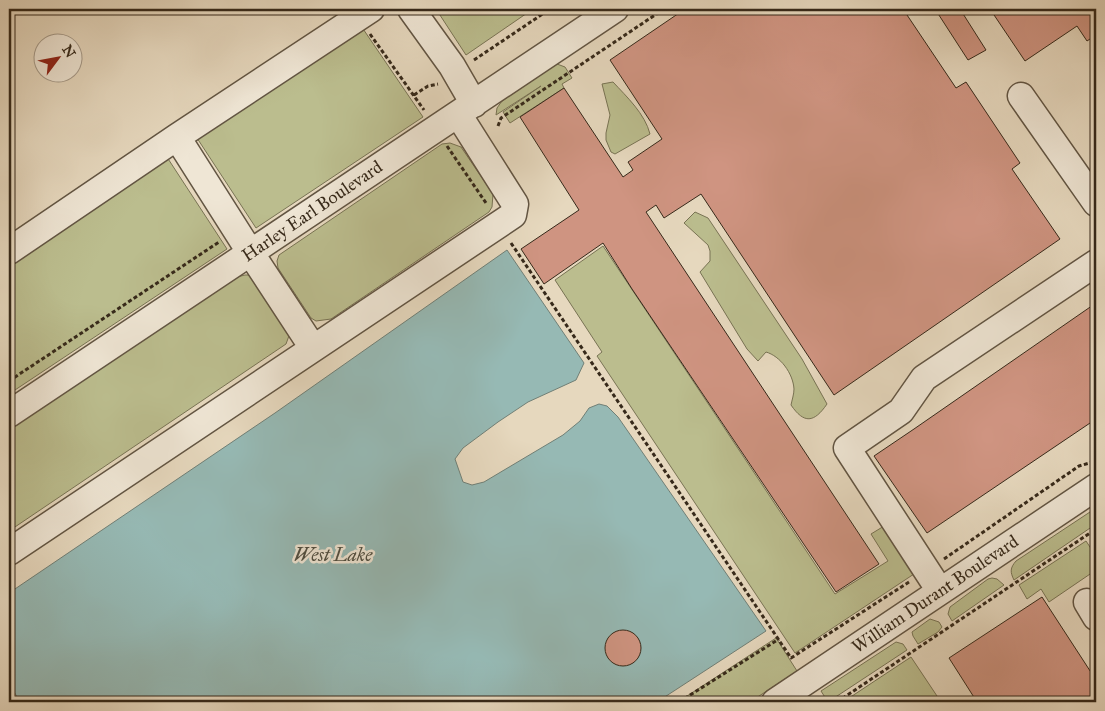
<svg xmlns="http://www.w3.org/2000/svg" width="1105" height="711" viewBox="0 0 1105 711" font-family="'IM FELL Great Primer',serif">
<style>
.green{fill:#bbbd8e;stroke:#787354}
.water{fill:#96b9b4;stroke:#707f76}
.building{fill:#cf9481;stroke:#36291a}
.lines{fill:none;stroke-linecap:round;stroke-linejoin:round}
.minor-casing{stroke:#625543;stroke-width:29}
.path{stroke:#36291a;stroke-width:3;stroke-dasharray:4 2.5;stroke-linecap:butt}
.minor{stroke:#efe6d5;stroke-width:26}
.labels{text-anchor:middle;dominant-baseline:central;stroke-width:5;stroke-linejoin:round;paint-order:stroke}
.street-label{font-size:18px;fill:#36291a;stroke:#efe6d5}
.water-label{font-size:19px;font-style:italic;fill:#4e4d40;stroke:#efe6d5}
</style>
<rect width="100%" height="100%" fill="#e6d8be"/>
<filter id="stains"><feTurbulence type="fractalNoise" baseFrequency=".004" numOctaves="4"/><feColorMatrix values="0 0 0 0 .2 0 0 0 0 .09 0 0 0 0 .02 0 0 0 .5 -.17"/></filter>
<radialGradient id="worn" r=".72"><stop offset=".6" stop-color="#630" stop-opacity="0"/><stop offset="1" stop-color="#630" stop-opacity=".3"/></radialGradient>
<path class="green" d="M 436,9 L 533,9 L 466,55 Z
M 357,20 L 423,117 L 256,228 L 195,135 Z
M 557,64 L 565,67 L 572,78 L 562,84 L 564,88 L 510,123 L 503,112 L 541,86 L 496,115 L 497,108 L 502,101 Z
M 613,82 C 627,97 645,114 650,134 L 615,154 L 611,152 L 606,140 L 606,133 L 610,115 L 602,84 Z
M 450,143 L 461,147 L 493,194 L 492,207 L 489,212 L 331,319 L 316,321 L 311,318 L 278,268 L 277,261 L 279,255 L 442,144 Z
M 161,148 L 227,249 L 9,394 L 9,266 L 29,253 Z
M 695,212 L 708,218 L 802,359 L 827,404 C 814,423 804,424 791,405 C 792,400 794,394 794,389 C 793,373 780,356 766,352 L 758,361 L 747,349 L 700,272 L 710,261 L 710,251 L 708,245 L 684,223 Z
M 603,246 L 835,594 L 888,561 L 871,534 L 889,523 L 920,570 L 795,653 L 597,356 L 602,352 L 555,280 Z
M 245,275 L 251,275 L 290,333 L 286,344 L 9,531 L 9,430 L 237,277 Z
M 1096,508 L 1096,524 L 1014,580 C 1010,572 1010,568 1016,561 Z
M 1086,541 L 1096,556 L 1096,570 L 1049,602 L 1041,589 L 1027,599 L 1019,585 Z
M 992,578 L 997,579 L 1004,585 L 952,621 L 948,614 L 950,607 L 988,579 Z
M 930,619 L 939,622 L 942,627 L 938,632 L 918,644 L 913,636 L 912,632 Z
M 776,638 L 797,671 L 750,702 L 682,702 L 681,700 Z
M 896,642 L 903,644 L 907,650 L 828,702 L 821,691 Z
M 911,657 L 941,702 L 843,702 Z"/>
<path class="water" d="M 507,250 L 584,363 L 576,380 L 528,402 L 498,422 L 463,448 L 455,459 L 463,482 L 472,485 L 484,482 L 563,435 L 580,421 L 589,408 L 599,404 L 607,406 L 618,417 L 766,631 L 657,702 L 20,702 L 9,683 L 9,593 L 275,413 Z"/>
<path class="building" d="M 685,9 L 903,9 L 956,88 L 966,82 L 1020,163 L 1012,169 L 1060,239 L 834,395 L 701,194 L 664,218 L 656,205 L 646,212 L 879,564 L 836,592 L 632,289 L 603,243 L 544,284 L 521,249 L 579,210 L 520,117 L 564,88 L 623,177 L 633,170 L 628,162 L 662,139 L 610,60 Z
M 935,9 L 960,9 L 986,50 L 968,60 Z
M 990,9 L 1096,9 L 1096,35 L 1087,41 L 1077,26 L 1025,61 Z
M 1096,303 L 1096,419 L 927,533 L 874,456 L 914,429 Z
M 1042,597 L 1096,680 L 1096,702 L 977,702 L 949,658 Z
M605 648a18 18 0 1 1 36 0a18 18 0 1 1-36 0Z"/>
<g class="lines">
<g class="minor-casing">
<path id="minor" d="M 411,9 L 452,66 L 474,104
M 1021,96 L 1096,203
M 177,137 L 250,252 L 313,348
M 9,251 L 177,137 L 371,9
M 9,414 L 615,9
M 9,552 L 513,215 L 515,204 L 458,114
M 940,591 L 847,448 L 901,411 L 924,378 L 1096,263
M 1087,602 L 1096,617
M 775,702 L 1096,487"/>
</g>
<path class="path" d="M 370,34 L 424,110
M 474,60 L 550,9
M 414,95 L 428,86 L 438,84
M 498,126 L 501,118 L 664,9
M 447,146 L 486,203
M 511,243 L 791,658 L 909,582
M 9,381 L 219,242
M 944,559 L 1079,466 L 1096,461
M 679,702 L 779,639
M 837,702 L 1096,529"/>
<use href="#minor" class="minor"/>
</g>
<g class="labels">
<g class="street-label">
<text transform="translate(312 211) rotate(-34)">Harley Earl Boulevard</text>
<text transform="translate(935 594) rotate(-34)">William Durant Boulevard</text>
</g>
<g class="water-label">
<text x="333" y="554">West Lake</text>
</g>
</g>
<rect width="1105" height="711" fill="none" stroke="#e6d8be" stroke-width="30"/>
<rect x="10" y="10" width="1085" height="691" fill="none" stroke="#36291a" stroke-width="2.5"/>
<rect x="15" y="15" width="1075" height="681" fill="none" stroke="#36291a"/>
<g transform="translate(58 58) rotate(58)"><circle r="24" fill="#efe6d5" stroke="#a59a8a"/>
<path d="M0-4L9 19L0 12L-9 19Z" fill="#8f2418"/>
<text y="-8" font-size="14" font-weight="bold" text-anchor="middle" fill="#36291a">N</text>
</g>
<rect width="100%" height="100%" filter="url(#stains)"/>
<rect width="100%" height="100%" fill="url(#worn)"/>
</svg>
